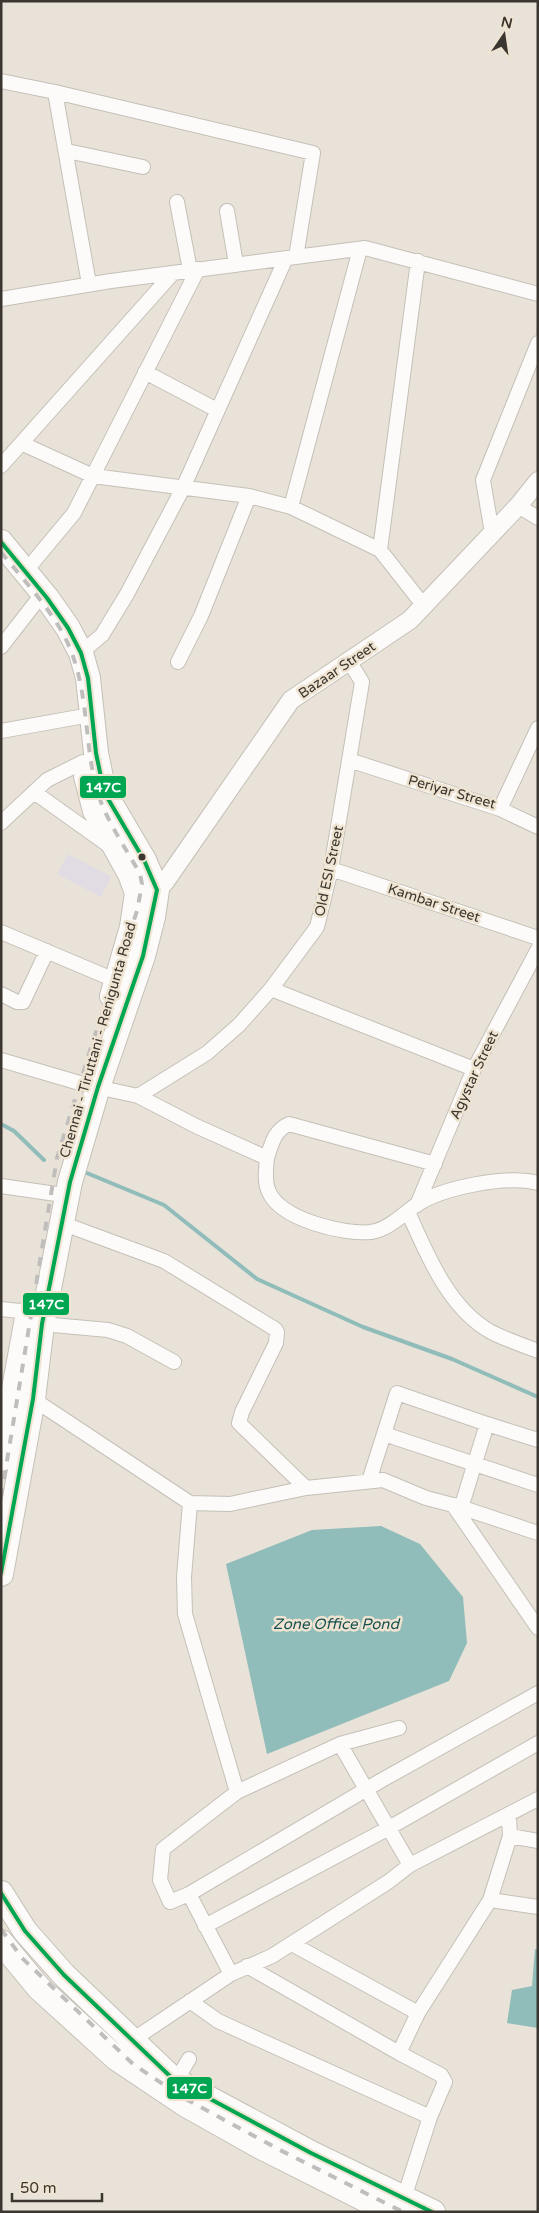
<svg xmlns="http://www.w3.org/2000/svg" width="539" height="2213" viewBox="0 0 539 2213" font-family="'Varela Round',sans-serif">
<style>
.commercial{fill:#e1dce4}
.water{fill:#90bcb9}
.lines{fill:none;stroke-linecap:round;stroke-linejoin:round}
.stream{stroke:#90bcb9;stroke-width:4}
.minor-casing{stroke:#c5c0b8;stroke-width:16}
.tertiary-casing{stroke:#c5c0b8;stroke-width:20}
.trunk-casing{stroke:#c5c0b8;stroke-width:26}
.minor{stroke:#fcfbf9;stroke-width:14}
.tertiary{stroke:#fcfbf9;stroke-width:18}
.trunk{stroke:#fcfbf9;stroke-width:24}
.rail{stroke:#c0bebc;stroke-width:4;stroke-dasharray:9 9;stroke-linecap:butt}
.bus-1-casing{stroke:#efe4d1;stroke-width:8}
.bus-1{stroke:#00a651;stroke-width:4}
.bus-dot{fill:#3b362f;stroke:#efe4d1;stroke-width:2}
.labels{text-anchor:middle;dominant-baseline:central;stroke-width:5;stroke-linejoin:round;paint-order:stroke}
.street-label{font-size:14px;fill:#3b362f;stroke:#efe4d1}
.water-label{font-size:15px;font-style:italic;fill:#165051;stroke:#efe4d1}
.line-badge{stroke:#efe4d1;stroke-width:2}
.badge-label{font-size:14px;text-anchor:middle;font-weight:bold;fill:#fff}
</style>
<rect width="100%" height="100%" fill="#e8e2d8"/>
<path class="commercial" d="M 68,854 L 111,877 L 101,897 L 57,874 Z"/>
<path class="water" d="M 381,1526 L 420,1544 L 463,1597 L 467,1643 L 449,1681 L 267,1754 L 226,1564 L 312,1530 Z
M 535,1949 L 538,1950 L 538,2028 L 507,2023 L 512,1990 L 532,1986 Z"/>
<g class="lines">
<path class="stream" d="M 1,1124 L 14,1131 L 44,1160
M 82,1171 L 164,1205 L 257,1279 L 363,1327 L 452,1359 L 538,1397"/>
<g class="minor-casing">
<path id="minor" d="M 1,81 L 55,92
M 67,151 L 143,167
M 177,202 L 190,270
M 227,211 L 236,264
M 89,284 L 55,92 L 313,153 L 296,257
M 1,299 L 111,281 L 365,248 L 538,294
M 145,372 L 217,410
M 23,444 L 93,476 L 249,496 L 291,507 L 380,550 L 424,606
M 1,466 L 173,273
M 518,506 L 538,518
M 291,507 L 360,249
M 492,533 L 483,480 L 538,343
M 380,550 L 418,261
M 25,572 L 74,513 L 198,269
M 1,647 L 36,602
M 81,653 L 102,635 L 127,594 L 183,488 L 286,258
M 178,662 L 201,616 L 249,496
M 1,731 L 79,717
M 349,760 L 500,809 L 538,728
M 34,792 L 111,847
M 500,809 L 538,827
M 1,823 L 47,780 L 83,762
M 331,869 L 538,938
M 1,932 L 117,981
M 271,989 L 474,1069
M 1,994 L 17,1002 L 23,1002 L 47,951
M 1,1060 L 83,1084 L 138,1096 L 196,1126 L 267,1158 C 266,1169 264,1182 269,1192 C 280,1219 344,1235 371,1232 C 389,1229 402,1215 416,1205 C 444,1187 506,1175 538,1183
M 138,1096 L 207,1053 L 239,1025 L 271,989 L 317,927 L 331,869 L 362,682 L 349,661
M 267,1158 C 272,1143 274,1131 289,1124 L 435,1164
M 1,1186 L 56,1194
M 417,1205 L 474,1069 L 538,949
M 408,1212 C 427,1254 448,1308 491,1332 C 505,1339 522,1345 538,1351
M 64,1224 L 164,1261 L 275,1329 L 277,1332 L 276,1343 L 242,1412 L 239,1423 L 306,1488
M 1,1309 L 29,1312
M 42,1324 L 108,1330 L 127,1336 L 174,1362
M 33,1399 L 190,1503 L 230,1504 L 306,1488 L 383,1480 L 426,1498 L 453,1505 L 538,1628
M 384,1434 L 538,1485
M 369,1481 L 397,1393 L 487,1424
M 190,1503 L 184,1577 L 185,1614 L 237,1792
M 454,1505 L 538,1533
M 461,1508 L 487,1424 L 538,1440
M 399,1728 L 340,1744 L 410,1865
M 340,1744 L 237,1792 L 163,1849 L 160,1880 L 170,1902 L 189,1894 L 382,1780 L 538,1693
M 509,1816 L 510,1836 L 490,1900 L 538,1907
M 510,1836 L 538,1841
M 189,1894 L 231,1974
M 205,1926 L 387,1829 L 538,1743
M 292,1944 L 418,2013
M 247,1966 L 399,2053
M 190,2001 L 218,2021 L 430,2117
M 116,2058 L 131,2041 L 231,1974 L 272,1956 L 388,1882 L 410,1865 L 538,1799
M 176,2081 L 189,2059
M 404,2198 L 430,2117 L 445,2082 L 441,2075 L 399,2053 L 418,2013 L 490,1900"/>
</g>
<g class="tertiary-casing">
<path id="tertiary" d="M 147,891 L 157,890 L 165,882 L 291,700 L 410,620 L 518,506 L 538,481"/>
</g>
<g class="trunk-casing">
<path id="trunk" d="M 1,542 L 47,598 L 68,628 L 81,653 L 88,678 L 96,753 L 104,792 L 144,860 L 157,890 L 153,917 L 143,956 L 98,1087 L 70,1182 L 42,1324 L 33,1399 L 1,1574
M 86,776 L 95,811 L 130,874 L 137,893 L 132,927 L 112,996
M 1,1459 L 28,1313
M 1,1893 L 25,1931 L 64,1975 L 173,2079 L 311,2153 L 433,2212
M 1,1942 L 39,1988 L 116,2058 L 186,2105 L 259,2146 L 390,2212"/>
</g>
<use href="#minor" class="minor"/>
<use href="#tertiary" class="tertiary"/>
<use href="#trunk" class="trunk"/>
<path class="rail" d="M 1,552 C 24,581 58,616 71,651 C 87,691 85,736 94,778 C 100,812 123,843 140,874 L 142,884 L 137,911 L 92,1044 L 57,1158 L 1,1497
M 1,1929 L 22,1958 L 133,2064 L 182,2097 L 280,2150 L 403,2212"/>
<g class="bus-1-casing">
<path id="bus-1" d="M 1,542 L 47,598 L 68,628 L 81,653 L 88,678 L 96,753 L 104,792 L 144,860 L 157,890 L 143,956 L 98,1087 L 70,1182 L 42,1324 L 33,1399 L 1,1573
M 1,1893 L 25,1931 L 64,1975 L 173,2079 L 311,2153 L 432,2212"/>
</g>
<use href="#bus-1" class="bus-1"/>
</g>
<circle class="bus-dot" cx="142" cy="857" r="4.5"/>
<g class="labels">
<g class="street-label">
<text transform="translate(337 670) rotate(-34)">Bazaar Street</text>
<text transform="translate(452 792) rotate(16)">Periyar Street</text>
<text transform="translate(329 871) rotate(-78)">Old ESI Street</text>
<text transform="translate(434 903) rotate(18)">Kambar Street</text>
<text transform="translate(98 1040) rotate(-74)">Chennai - Tiruttani - Renigunta Road</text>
<text transform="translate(474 1075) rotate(-65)">Agystar Street</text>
</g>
<g class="water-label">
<text x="336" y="1624">Zone Office Pond</text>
</g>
</g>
<g class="line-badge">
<rect x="79" y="775" width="48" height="24" rx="5" fill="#00a651"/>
<rect x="22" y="1292" width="48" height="24" rx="5" fill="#00a651"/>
<rect x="166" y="2076" width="47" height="24" rx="5" fill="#00a651"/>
</g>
<g class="badge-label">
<text x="103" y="792">147C</text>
<text x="46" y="1309">147C</text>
<text x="189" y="2093">147C</text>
</g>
<rect width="539" height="2213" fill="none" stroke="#3b362f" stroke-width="5"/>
<g transform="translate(504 35) rotate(13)" stroke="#efe4d1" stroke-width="4" paint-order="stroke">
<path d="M0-4L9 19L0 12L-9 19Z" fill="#3b362f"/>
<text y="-8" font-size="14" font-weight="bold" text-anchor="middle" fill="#3b362f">N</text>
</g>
<path d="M12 2193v8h90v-8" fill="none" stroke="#3b362f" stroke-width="2.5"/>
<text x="20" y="2193" font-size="15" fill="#3b362f" stroke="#efe4d1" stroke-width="4" paint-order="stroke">50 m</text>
</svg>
